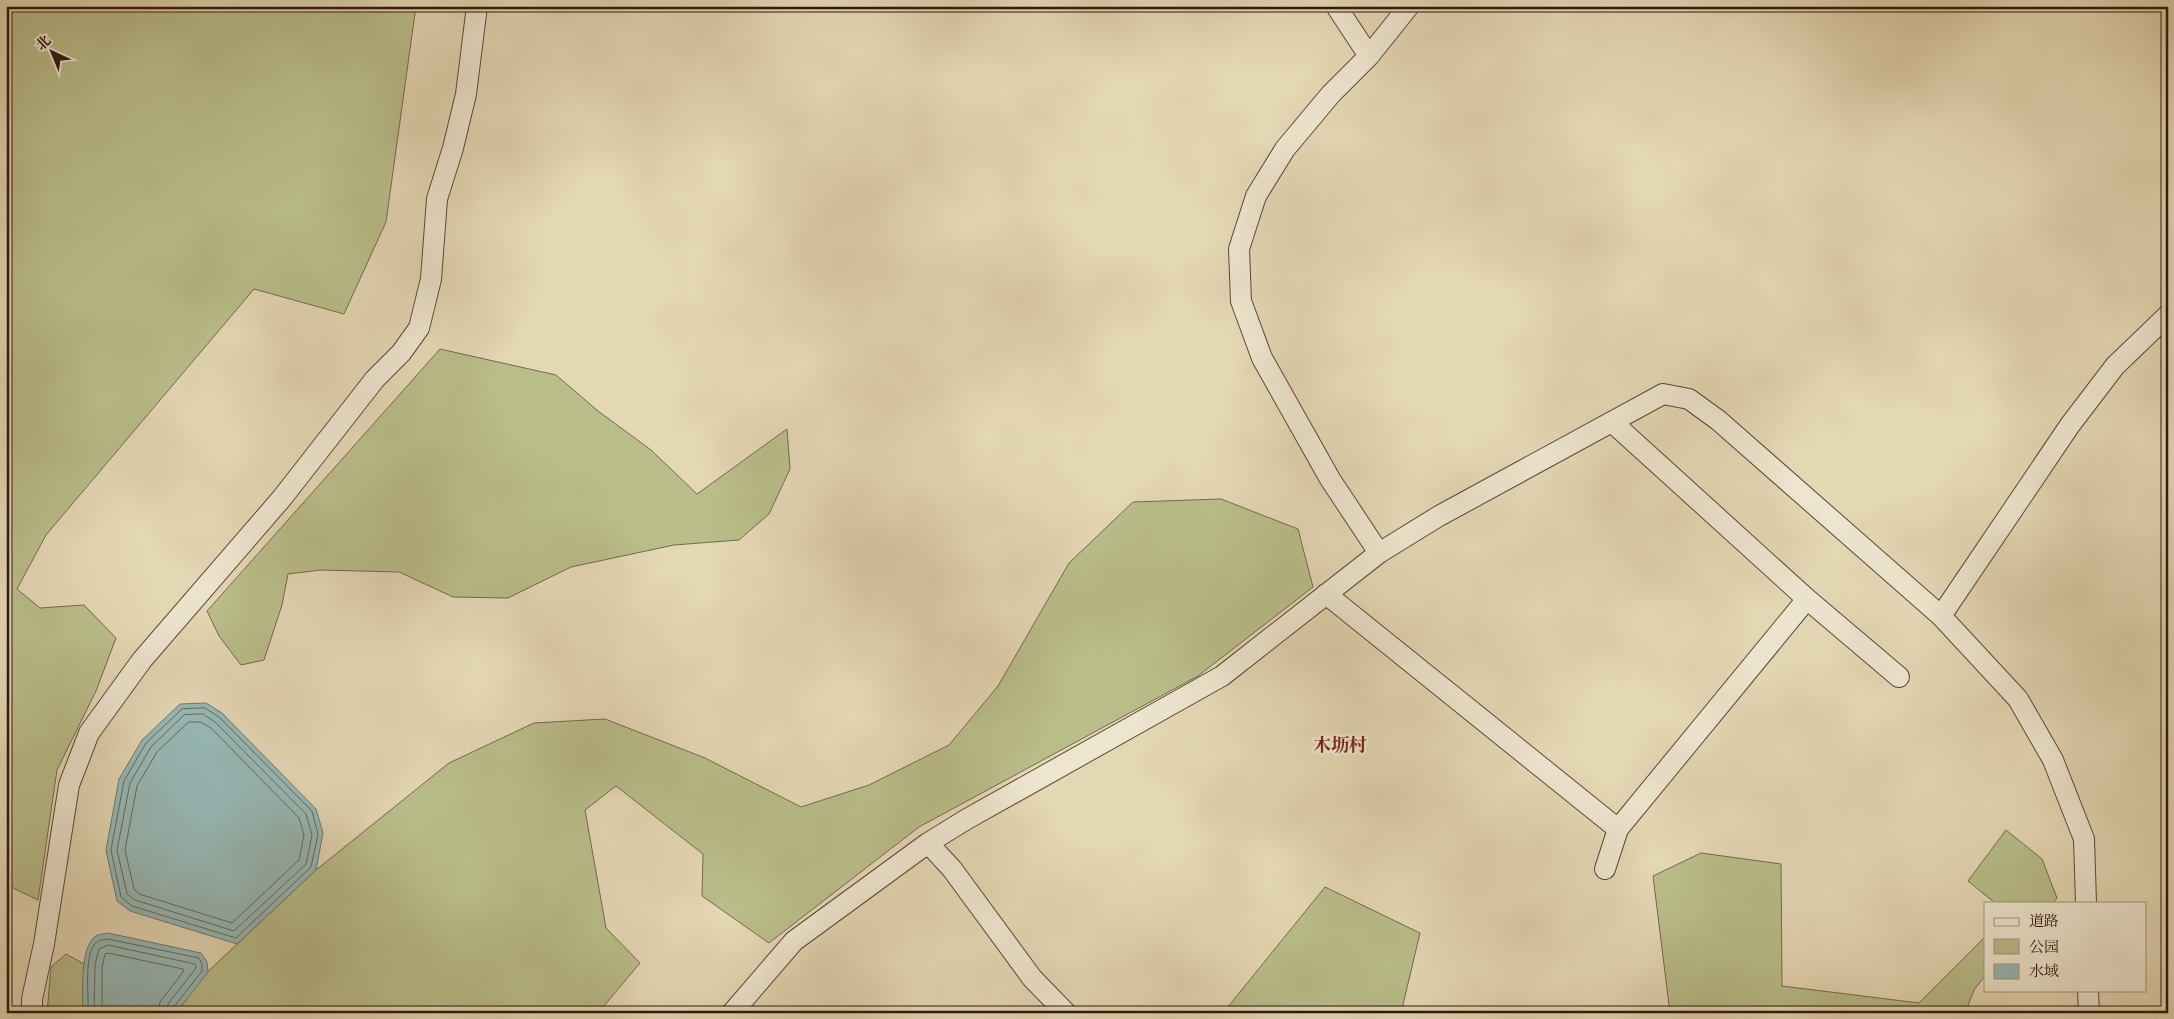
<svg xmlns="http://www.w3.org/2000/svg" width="2174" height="1019" viewBox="0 0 2174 1019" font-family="'IM FELL Great Primer','Noto Serif SC',serif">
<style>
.green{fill:#b9bd8a;stroke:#746a4c}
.water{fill:#97b8b5;stroke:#6d7872}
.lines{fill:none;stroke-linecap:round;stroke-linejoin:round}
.shore{stroke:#636861;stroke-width:1}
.minor-casing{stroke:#5c4737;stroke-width:22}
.minor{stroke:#ede5ce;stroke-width:20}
.labels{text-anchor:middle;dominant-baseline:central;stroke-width:5;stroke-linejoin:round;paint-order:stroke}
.quarter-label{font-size:18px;font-weight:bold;fill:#7a1f14;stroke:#ede5ce}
</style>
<rect width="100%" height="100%" fill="#e4d7b4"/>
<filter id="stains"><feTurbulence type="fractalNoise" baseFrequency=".004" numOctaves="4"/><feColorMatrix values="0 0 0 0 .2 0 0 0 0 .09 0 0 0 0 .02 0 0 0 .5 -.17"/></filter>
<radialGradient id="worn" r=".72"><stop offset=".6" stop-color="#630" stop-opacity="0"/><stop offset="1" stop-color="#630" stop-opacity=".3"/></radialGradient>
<path class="green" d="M 6,6 L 416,6 L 386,222 L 344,314 L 254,289 L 46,535 L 17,589 L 40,608 L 84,605 L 116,638 L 96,691 L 57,770 L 38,900 L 13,888 L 6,858 Z
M 440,349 L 556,375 L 598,411 L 651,450 L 697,494 L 787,429 L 790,469 L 769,514 L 739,540 L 674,545 L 571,567 L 508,598 L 453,597 L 399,572 L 321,570 L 288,574 L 282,605 L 264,660 L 241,665 L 219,636 L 207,611 Z
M 1221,499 L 1298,529 L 1313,587 L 1198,676 L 919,827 L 769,943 L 702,896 L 703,854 L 616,786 L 585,810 L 606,928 L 640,963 L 598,1013 L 176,1013 L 201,978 L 316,870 L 449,763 L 534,723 L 605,719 L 705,758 L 801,807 L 869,785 L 949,745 L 998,686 L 1069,563 L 1133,502 Z
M 2006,830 L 2042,859 L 2057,898 L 2053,903 L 1995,903 L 1968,881 Z
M 1701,853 L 1781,864 L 1782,986 L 1919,1003 L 1985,937 L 1985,976 L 1974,990 L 1965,1013 L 1670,1013 L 1653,876 Z
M 1325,887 L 1420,933 L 1401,1013 L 1223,1013 Z
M 66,954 L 84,964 L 83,1013 L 47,1013 L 51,967 Z"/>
<path class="water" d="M 206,703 L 222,713 L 316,809 L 323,833 L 316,870 L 237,944 L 130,911 L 117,901 L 106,850 L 119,779 L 142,740 L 180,704 Z
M 108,933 L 201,953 L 207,962 L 208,972 L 176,1013 L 83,1013 C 83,994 79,947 96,936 C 99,934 104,934 108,933 Z"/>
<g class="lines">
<path class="shore" d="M 205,708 L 219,717 L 312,811 L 318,834 L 311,867 L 236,938 L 132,906 L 121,897 L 111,850 L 124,781 L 146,743 L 182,709 Z
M 203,714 L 215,722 L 306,814 L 312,835 L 306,864 L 234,931 L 135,900 L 127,894 L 117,850 L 130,783 L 151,747 L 184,715 Z
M 189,722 L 201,722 L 211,728 L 299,818 L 304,835 L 299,860 L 232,923 L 139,894 L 134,889 L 125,850 L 137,786 L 157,752 Z
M 88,1013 C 89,996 84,959 94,945 C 97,940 102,940 108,939 L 199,958 L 202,964 L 202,971 L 173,1008 L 172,1013
M 94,1013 L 95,965 L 99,949 L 108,945 L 195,964 L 196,968 L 168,1004 L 166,1013
M 102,1013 L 102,967 L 105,954 L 108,953 L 183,969 L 183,972 L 160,1002 L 158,1013"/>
<g class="minor-casing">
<path id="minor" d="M 1336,6 L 1369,56
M 1379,553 L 1330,479 L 1262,358 L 1241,301 L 1239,249 L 1256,196 L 1285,149 L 1331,94 L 1369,56 L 1409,6
M 1326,594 L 1618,829 L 1807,599 L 1612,422
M 1807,599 L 1899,677
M 1941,616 L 2018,699 L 2053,760 L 2084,839 L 2086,903
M 928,843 L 952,869 L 1032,978 L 1066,1013
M 1605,869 L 1618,829
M 2088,990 L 2089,1013
M 32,1013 L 32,999 L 44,944 L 69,785 L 89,733 L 142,660 L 282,498 L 375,379 L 401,353 L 419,328 L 431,279 L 437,199 L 453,148 L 466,94 L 477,6
M 732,1013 L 794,941 L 928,843 L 967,819 L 1222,676 L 1379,553 L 1439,516 L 1663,394 L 1689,399 L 1718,420 L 1941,616 L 2070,425 L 2115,366 L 2168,315"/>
</g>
<use href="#minor" class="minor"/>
</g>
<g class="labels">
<g class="quarter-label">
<text x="1340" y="745">木坜村</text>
</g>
</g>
<rect width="2174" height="1019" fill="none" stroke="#e4d7b4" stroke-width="25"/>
<rect x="8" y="8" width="2159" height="1004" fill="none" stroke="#2f170d" stroke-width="2.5"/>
<rect x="12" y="12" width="2149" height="994" fill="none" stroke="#2f170d"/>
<rect x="1984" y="902" width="162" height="90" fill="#ede5ce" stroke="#a19381"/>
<rect x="1994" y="918" width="25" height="8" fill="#ede5ce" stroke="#a19381"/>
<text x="2029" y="926" font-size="15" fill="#2f170d">道路</text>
<rect x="1994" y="939" width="25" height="15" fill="#b9bd8a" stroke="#a19381"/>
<text x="2029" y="952" font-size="15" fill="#2f170d">公园</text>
<rect x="1994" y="964" width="25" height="15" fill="#97b8b5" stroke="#a19381"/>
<text x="2029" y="976" font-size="15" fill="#2f170d">水域</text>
<g transform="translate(52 52) rotate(316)" stroke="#ede5ce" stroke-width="4" paint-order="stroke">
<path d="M0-4L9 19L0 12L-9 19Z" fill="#2f170d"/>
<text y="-8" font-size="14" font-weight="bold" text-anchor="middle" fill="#2f170d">北</text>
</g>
<rect width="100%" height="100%" filter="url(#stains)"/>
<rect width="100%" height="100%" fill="url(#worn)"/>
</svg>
